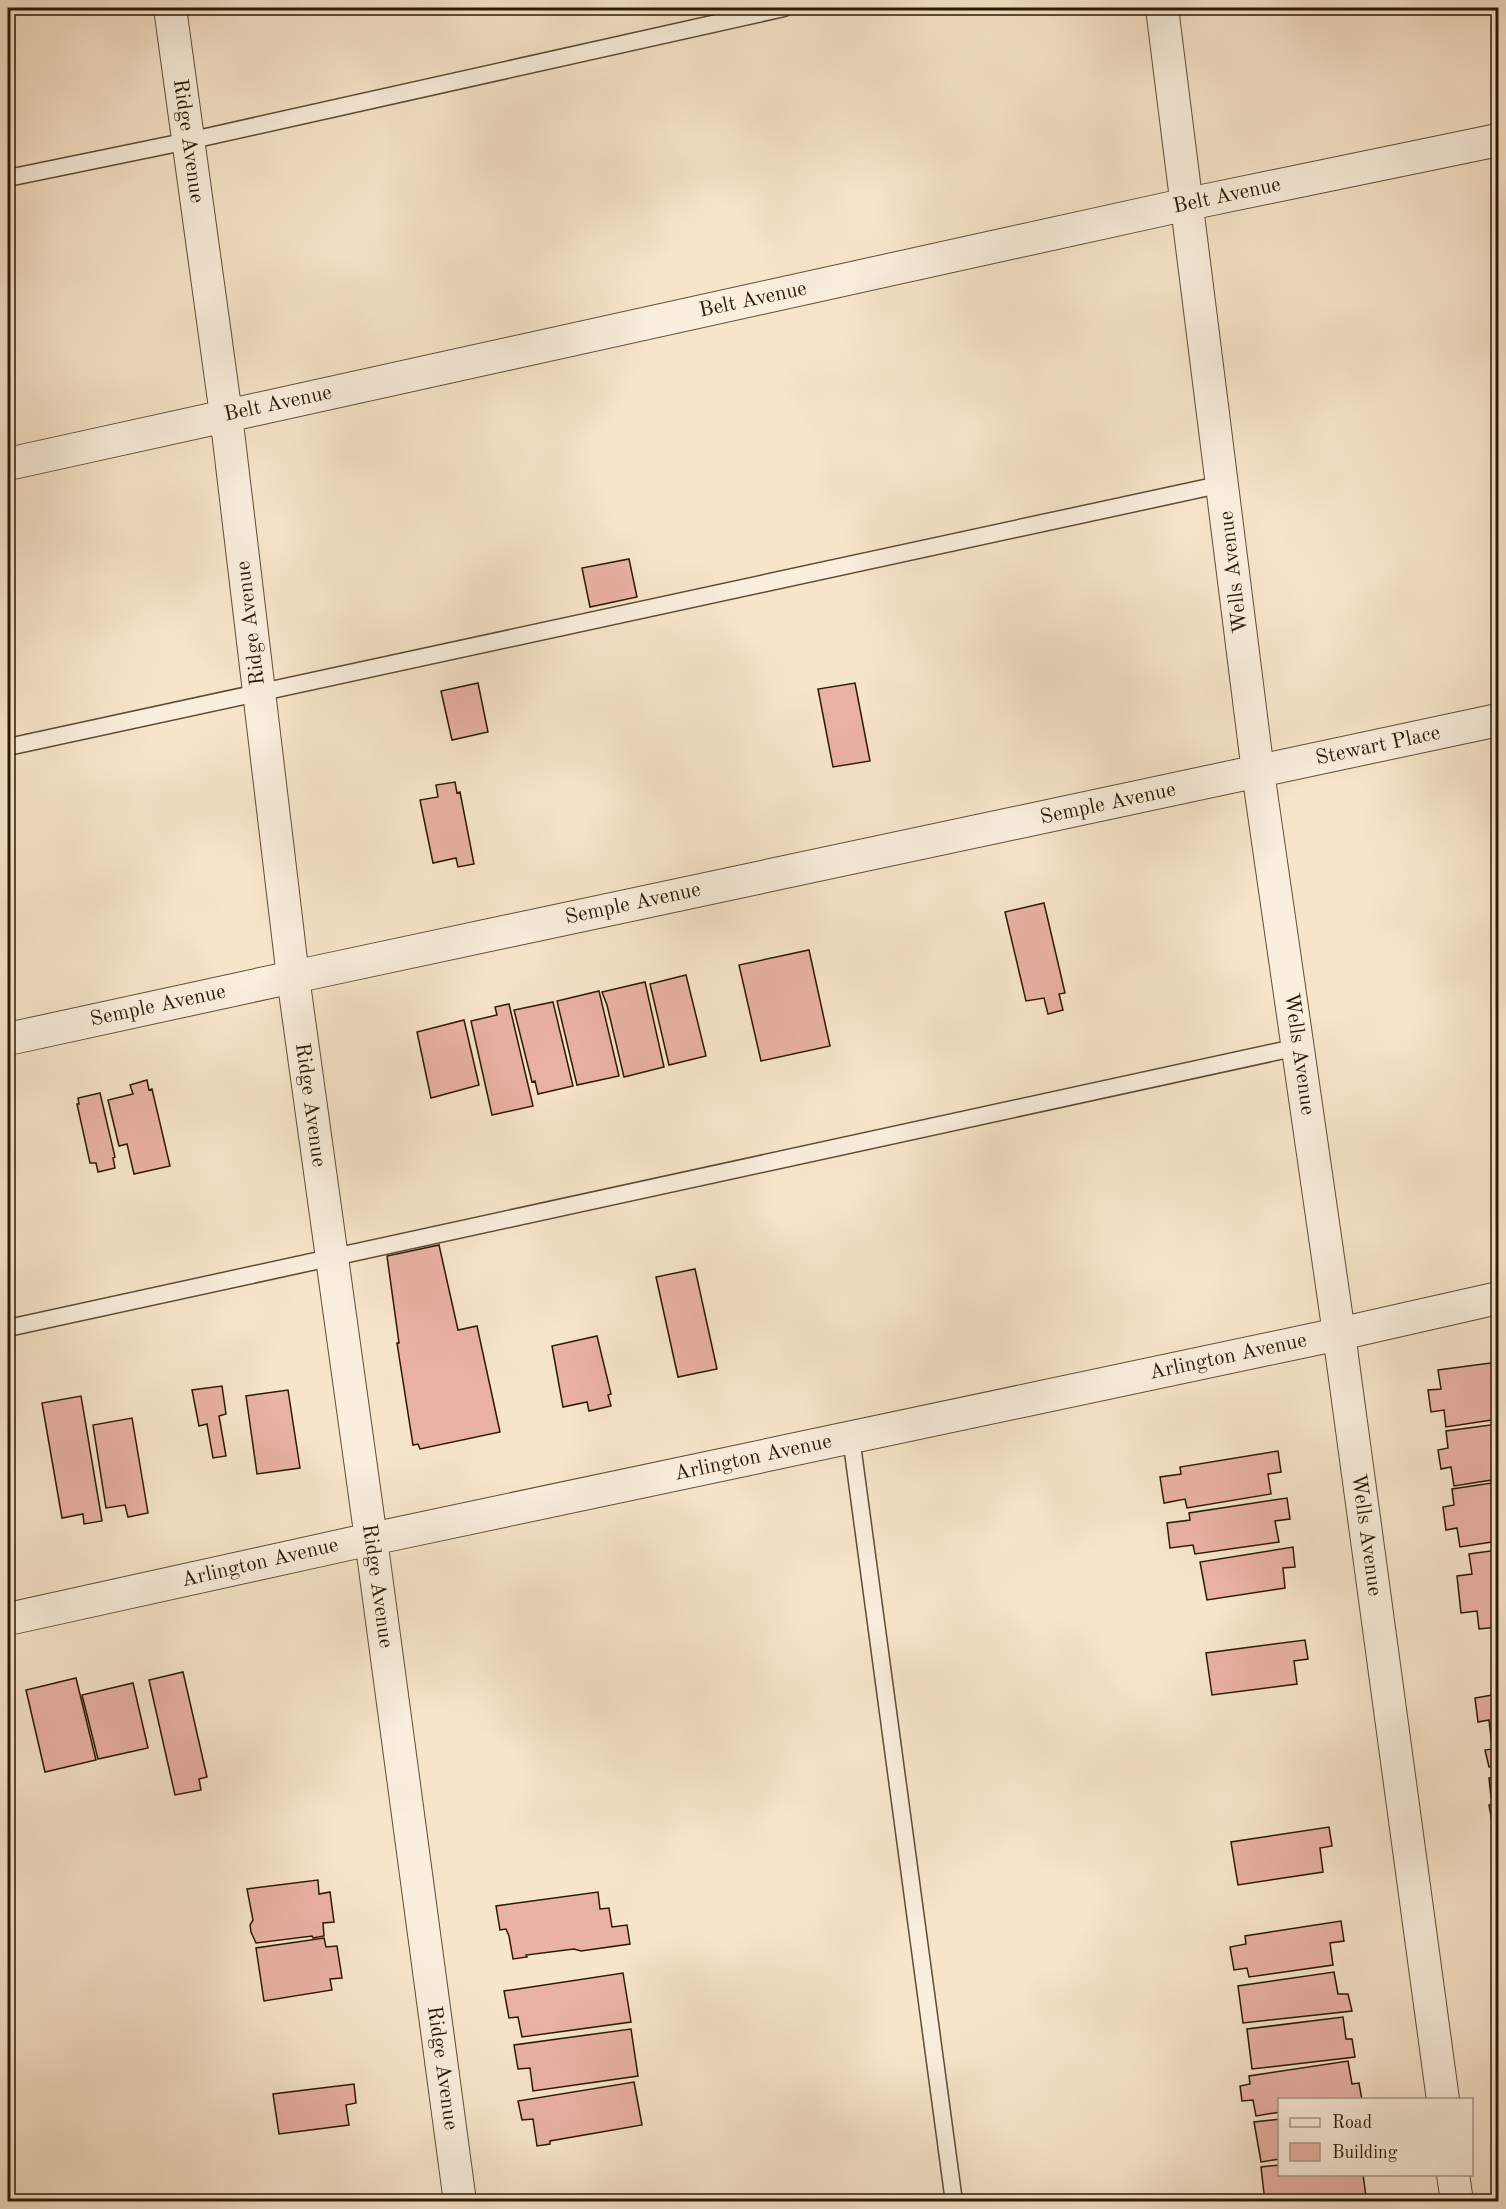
<svg xmlns="http://www.w3.org/2000/svg" width="1506" height="2209" viewBox="0 0 1506 2209" font-family="'Old Standard TT',serif">
<style>
.building{fill:#eab2a4;stroke:#2a1a03;stroke-width:1.5}
.lines{fill:none;stroke-linecap:round;stroke-linejoin:round}
.lane-casing{stroke:#5d4d35;stroke-width:19}
.street-casing{stroke:#5d4d35;stroke-width:34}
.lane{stroke:#faeedd;stroke-width:16}
.street{stroke:#faeedd;stroke-width:32}
.labels{text-anchor:middle;dominant-baseline:central;stroke-width:5;stroke-linejoin:round;paint-order:stroke}
.street-label{font-size:21px;fill:#2a1a03;stroke:#faeedd}
</style>
<rect width="100%" height="100%" fill="#f7e5ca"/>
<filter id="stains"><feTurbulence type="fractalNoise" baseFrequency=".00333" numOctaves="4"/><feColorMatrix values="0 0 0 0 .2 0 0 0 0 .09 0 0 0 0 .02 0 0 0 .5 -.17"/></filter>
<radialGradient id="worn" r=".72"><stop offset=".6" stop-color="#630" stop-opacity="0"/><stop offset="1" stop-color="#630" stop-opacity=".3"/></radialGradient>
<path class="building" d="M 629,559 L 637,597 L 590,607 L 582,568 Z
M 478,683 L 488,732 L 452,740 L 441,691 Z
M 855,683 L 870,761 L 833,767 L 818,689 Z
M 455,782 L 457,793 L 460,792 L 474,864 L 458,867 L 456,858 L 433,863 L 420,800 L 438,797 L 436,785 Z
M 1044,903 L 1065,993 L 1059,994 L 1063,1010 L 1048,1014 L 1044,998 L 1026,1001 L 1005,912 Z
M 809,950 L 830,1046 L 761,1061 L 739,965 Z
M 686,975 L 706,1056 L 669,1065 L 650,984 Z
M 645,982 L 664,1067 L 624,1077 L 607,1005 L 602,992 Z
M 599,991 L 619,1076 L 577,1085 L 557,1001 Z
M 553,1002 L 573,1086 L 538,1094 L 535,1081 L 532,1082 L 514,1010 Z
M 509,1004 L 533,1106 L 492,1115 L 471,1021 L 497,1015 L 495,1007 Z
M 464,1020 L 479,1085 L 431,1098 L 417,1032 Z
M 147,1080 L 149,1090 L 152,1089 L 170,1166 L 134,1174 L 127,1144 L 119,1146 L 108,1100 L 133,1094 L 130,1085 Z
M 100,1093 L 115,1157 L 113,1158 L 115,1168 L 98,1172 L 96,1163 L 90,1163 L 77,1104 L 79,1104 L 78,1098 Z
M 439,1245 L 458,1330 L 477,1326 L 500,1432 L 420,1449 L 418,1444 L 413,1445 L 397,1343 L 399,1343 L 387,1256 Z
M 695,1269 L 717,1369 L 678,1377 L 656,1277 Z
M 597,1336 L 611,1394 L 608,1395 L 611,1406 L 589,1411 L 587,1402 L 563,1407 L 552,1346 Z
M 1498,1362 L 1498,1419 L 1446,1427 L 1444,1410 L 1431,1412 L 1428,1390 L 1441,1389 L 1438,1370 Z
M 222,1386 L 226,1414 L 219,1416 L 226,1456 L 213,1458 L 207,1424 L 199,1426 L 192,1390 Z
M 288,1390 L 300,1468 L 257,1474 L 246,1396 Z
M 81,1396 L 102,1521 L 84,1524 L 83,1514 L 62,1518 L 42,1403 Z
M 132,1418 L 148,1513 L 128,1517 L 125,1505 L 106,1508 L 93,1425 Z
M 1498,1424 L 1498,1479 L 1454,1486 L 1451,1467 L 1441,1469 L 1438,1450 L 1448,1448 L 1446,1431 Z
M 1278,1451 L 1281,1472 L 1268,1474 L 1271,1494 L 1187,1508 L 1185,1499 L 1164,1503 L 1160,1477 L 1181,1474 L 1180,1467 Z
M 1498,1482 L 1498,1541 L 1460,1547 L 1457,1528 L 1446,1530 L 1443,1507 L 1454,1505 L 1452,1489 Z
M 1287,1498 L 1290,1519 L 1275,1521 L 1279,1542 L 1195,1554 L 1193,1545 L 1170,1548 L 1167,1523 L 1190,1520 L 1189,1513 Z
M 1293,1547 L 1295,1567 L 1283,1568 L 1285,1588 L 1207,1600 L 1200,1562 Z
M 1498,1550 L 1498,1627 L 1479,1629 L 1477,1611 L 1461,1613 L 1457,1576 L 1472,1574 L 1469,1554 Z
M 1305,1640 L 1308,1659 L 1294,1661 L 1297,1684 L 1212,1695 L 1206,1653 Z
M 183,1672 L 207,1777 L 199,1779 L 201,1790 L 175,1795 L 149,1680 Z
M 76,1678 L 96,1760 L 45,1772 L 26,1690 Z
M 133,1683 L 148,1748 L 98,1759 L 82,1695 Z
M 1498,1694 L 1498,1746 L 1492,1747 L 1489,1720 L 1478,1722 L 1475,1698 Z
M 1498,1748 L 1498,1766 L 1489,1767 L 1485,1750 Z
M 1498,1777 L 1498,1796 L 1491,1797 L 1489,1778 Z
M 1498,1803 L 1498,1827 L 1493,1827 L 1489,1805 Z
M 1329,1827 L 1332,1846 L 1320,1848 L 1323,1872 L 1238,1885 L 1231,1842 Z
M 318,1880 L 319,1894 L 330,1892 L 334,1922 L 323,1923 L 324,1936 L 313,1938 L 312,1936 L 256,1943 L 251,1932 L 250,1925 L 253,1920 L 247,1889 Z
M 598,1892 L 600,1909 L 609,1908 L 612,1927 L 627,1925 L 630,1944 L 581,1951 L 574,1949 L 526,1955 L 527,1957 L 513,1959 L 509,1936 L 506,1929 L 500,1930 L 496,1906 Z
M 1341,1921 L 1344,1941 L 1330,1943 L 1333,1965 L 1249,1977 L 1247,1968 L 1234,1970 L 1230,1947 L 1246,1944 L 1245,1936 Z
M 324,1938 L 326,1947 L 337,1946 L 342,1978 L 330,1979 L 332,1990 L 264,2001 L 256,1948 Z
M 1334,1972 L 1338,1994 L 1348,1994 L 1352,2011 L 1243,2023 L 1238,1986 Z
M 623,1973 L 631,2022 L 522,2037 L 518,2017 L 509,2018 L 504,1991 Z
M 1343,2017 L 1346,2039 L 1352,2039 L 1355,2057 L 1252,2069 L 1247,2029 Z
M 631,2029 L 638,2076 L 533,2091 L 530,2068 L 518,2069 L 514,2045 Z
M 1348,2061 L 1352,2084 L 1359,2083 L 1362,2100 L 1280,2100 L 1280,2112 L 1256,2116 L 1253,2100 L 1242,2101 L 1240,2086 L 1250,2084 L 1249,2076 Z
M 634,2082 L 642,2125 L 550,2141 L 550,2144 L 537,2146 L 533,2119 L 522,2120 L 518,2101 Z
M 354,2084 L 356,2103 L 346,2105 L 349,2125 L 279,2134 L 273,2094 Z
M 1280,2119 L 1280,2159 L 1261,2162 L 1254,2122 Z
M 1280,2165 L 1280,2174 L 1363,2174 L 1366,2197 L 1330,2202 L 1265,2202 L 1261,2167 Z"/>
<g class="lines">
<g class="lane-casing">
<path id="lane" d="M 8,178 L 188,141 L 784,8
M 8,747 L 1223,484
M 8,1328 L 1298,1047
M 851,1437 L 954,2202"/>
</g>
<g class="street-casing">
<path id="street" d="M 170,8 L 226,415 L 293,977 L 371,1539 L 460,2202
M 1162,8 L 1258,772 L 1339,1334 L 1443,2100
M 8,464 L 1188,204 L 1498,140
M 8,1039 L 293,977 L 1498,720
M 8,1619 L 371,1539 L 1339,1334 L 1498,1298
M 1453,2174 L 1457,2202"/>
</g>
<use href="#lane" class="lane"/>
<use href="#street" class="street"/>
</g>
<g class="labels">
<g class="street-label">
<text transform="translate(188 141) rotate(82)">Ridge Avenue</text>
<text transform="translate(1227 196) rotate(-12)">Belt Avenue</text>
<text transform="translate(753 300) rotate(-12)">Belt Avenue</text>
<text transform="translate(278 404) rotate(-12)">Belt Avenue</text>
<text transform="translate(1234 572) rotate(-97)">Wells Avenue</text>
<text transform="translate(251 623) rotate(-97)">Ridge Avenue</text>
<text transform="translate(1378 746) rotate(-12)">Stewart Place</text>
<text transform="translate(1108 804) rotate(-12)">Semple Avenue</text>
<text transform="translate(633 904) rotate(-12)">Semple Avenue</text>
<text transform="translate(158 1006) rotate(-12)">Semple Avenue</text>
<text transform="translate(1299 1054) rotate(82)">Wells Avenue</text>
<text transform="translate(310 1105) rotate(82)">Ridge Avenue</text>
<text transform="translate(1228 1357) rotate(-12)">Arlington Avenue</text>
<text transform="translate(753 1458) rotate(-12)">Arlington Avenue</text>
<text transform="translate(1366 1535) rotate(82)">Wells Avenue</text>
<text transform="translate(260 1563) rotate(-13)">Arlington Avenue</text>
<text transform="translate(377 1586) rotate(82)">Ridge Avenue</text>
<text transform="translate(442 2068) rotate(82)">Ridge Avenue</text>
</g>
</g>
<rect width="1506" height="2209" fill="none" stroke="#f7e5ca" stroke-width="30"/>
<rect x="9" y="9" width="1488" height="2191" fill="none" stroke="#2a1a03" stroke-width="3"/>
<rect x="15" y="15" width="1476" height="2179" fill="none" stroke="#2a1a03" stroke-width="1.5"/>
<rect x="1278" y="2098" width="195" height="78" fill="#faeedd" stroke="#a79986" stroke-width="1.5"/>
<rect x="1290" y="2118" width="30" height="9" fill="#faeedd" stroke="#a79986" stroke-width="1.5"/>
<text x="1332" y="2128" font-size="18" fill="#2a1a03">Road</text>
<rect x="1290" y="2143" width="30" height="18" fill="#eab2a4" stroke="#a79986" stroke-width="1.5"/>
<text x="1332" y="2158" font-size="18" fill="#2a1a03">Building</text>
<rect width="100%" height="100%" filter="url(#stains)"/>
<rect width="100%" height="100%" fill="url(#worn)"/>
</svg>
